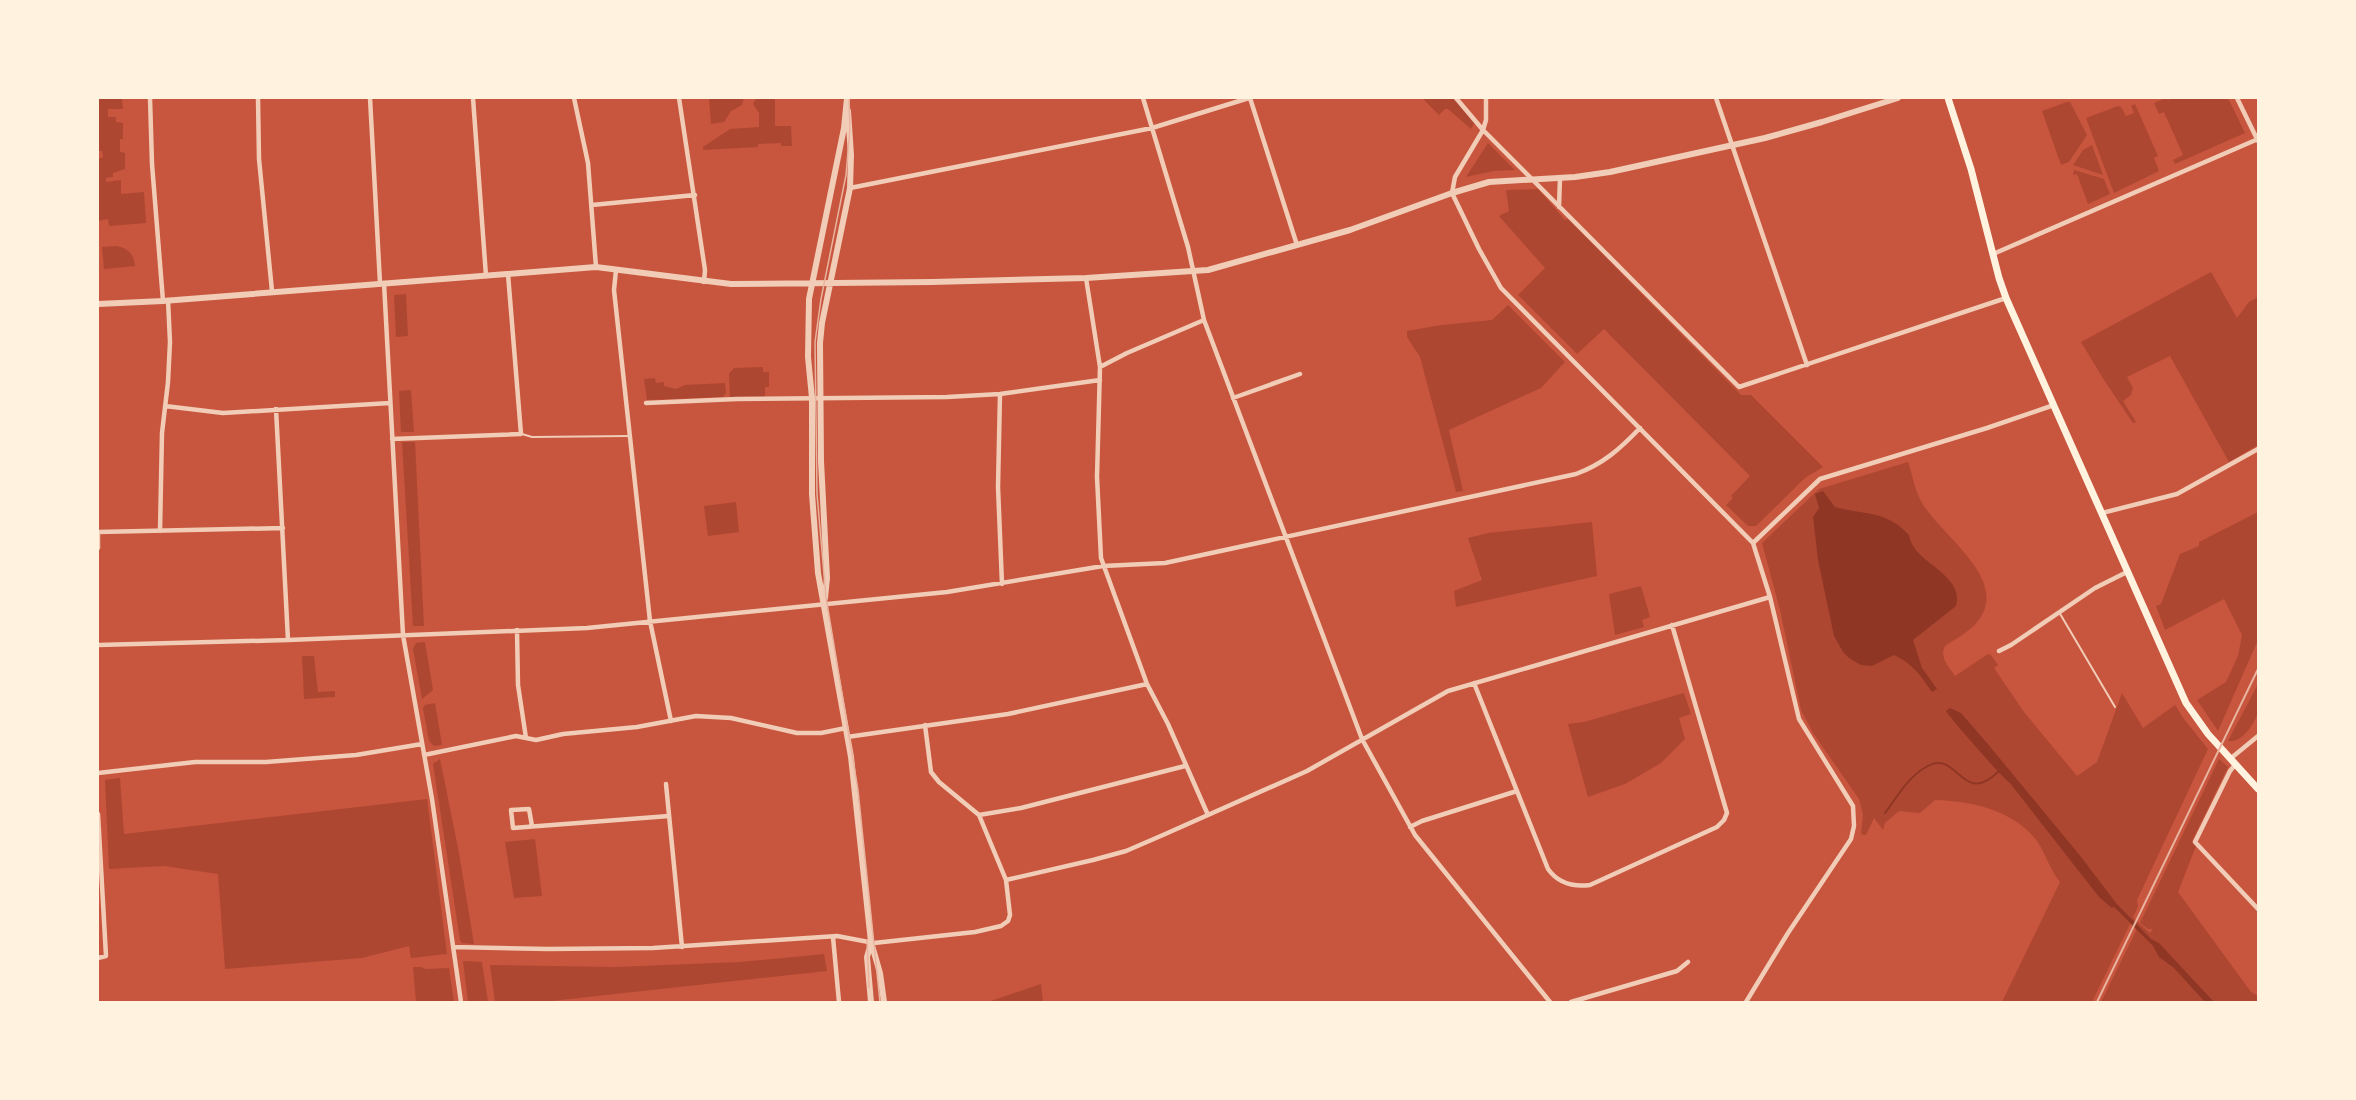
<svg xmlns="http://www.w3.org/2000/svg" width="2356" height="1100" viewBox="0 0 2356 1100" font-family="'DM Sans',sans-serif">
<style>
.green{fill:#ae4732}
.water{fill:#8f3625}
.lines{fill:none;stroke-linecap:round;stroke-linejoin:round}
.stream{stroke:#8f3625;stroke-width:2}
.service{stroke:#f1ccb7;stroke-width:2}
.minor{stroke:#f1ccb7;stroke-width:4.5}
.tertiary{stroke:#f1ccb7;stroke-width:6}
.secondary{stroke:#fff3e0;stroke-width:7}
.tram{stroke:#e9b49f;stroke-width:1.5}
.rail{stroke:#e9b49f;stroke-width:2}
</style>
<rect width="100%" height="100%" fill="#c8553d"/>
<path class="green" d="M 98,98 L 122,98 L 123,109 L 108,109 L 108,117 L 116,117 L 116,122 L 123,123 L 123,139 L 120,139 L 120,152 L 125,153 L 125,169 L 113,173 L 113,177 L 106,178 L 106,182 L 121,180 L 121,194 L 144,192 L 146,223 L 109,226 L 108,219 L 98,221 L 98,159 L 103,157 L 102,151 L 98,151 Z
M 709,98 L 744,98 L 742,105 L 731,111 L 724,122 L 711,124 Z
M 756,98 L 775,98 L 775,126 L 791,126 L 792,146 L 781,146 L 781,143 L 758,144 L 758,147 L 703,150 L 703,147 L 730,129 L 759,127 L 759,113 L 753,104 Z
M 1422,98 L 1453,98 L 1475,122 L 1471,129 L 1448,109 L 1445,109 L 1439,115 Z
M 2166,98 L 2168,100 L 2174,98 L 2228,98 L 2245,133 L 2175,164 L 2173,160 L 2183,155 L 2164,112 L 2159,114 L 2154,103 Z
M 2067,102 L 2070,102 L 2087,135 L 2069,162 L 2061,165 L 2042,111 Z
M 2135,104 L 2158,156 L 2154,158 L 2159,171 L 2114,193 L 2086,118 L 2118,106 L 2121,107 L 2126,116 L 2134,113 L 2131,106 Z
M 1488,143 L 1515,170 L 1494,171 L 1466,177 Z
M 2092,145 L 2103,175 L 2073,165 L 2083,150 Z
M 2074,170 L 2104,179 L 2110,194 L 2088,204 L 2077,174 L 2073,175 Z
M 1538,189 L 1565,220 L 1568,219 L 1741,395 L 1751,395 L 1823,467 L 1805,478 L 1756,526 L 1748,526 L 1726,505 L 1733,498 L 1731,496 L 1750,476 L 1604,329 L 1577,354 L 1518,295 L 1545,268 L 1499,216 L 1509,211 L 1506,190 Z
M 116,246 C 128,248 134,254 135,266 L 104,269 L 102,247 Z
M 2211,272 L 2237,318 L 2249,302 L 2258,297 L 2258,445 L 2229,462 L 2170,356 L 2127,377 L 2133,388 L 2131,395 L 2123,401 L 2136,422 L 2133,423 L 2104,380 L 2081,342 Z
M 406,294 L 408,336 L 396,337 L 394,295 Z
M 1508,305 L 1565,362 L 1541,388 L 1449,430 L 1463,491 L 1456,492 L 1420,357 L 1407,337 L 1407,331 L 1441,325 L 1492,320 Z
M 763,367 L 763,372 L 769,372 L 769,387 L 765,387 L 765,397 L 730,398 L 729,374 L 734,368 Z
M 655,378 L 656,383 L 664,382 L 664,386 L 676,389 L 685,385 L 725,383 L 726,393 L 723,397 L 647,400 L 644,379 Z
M 411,390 L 414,432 L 401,432 L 399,391 Z
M 402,442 L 415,442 L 424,626 L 413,626 Z
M 1908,462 C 1912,473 1914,486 1919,497 C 1934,532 2012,577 1978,621 C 1970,631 1956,639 1945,646 C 1939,657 1949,667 1955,676 L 1988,654 L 1991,655 L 1998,665 L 1994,668 L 2024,712 L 2077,776 L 2097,762 L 2122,693 L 2143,728 L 2175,705 L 2184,719 L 2208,749 L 2137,900 L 2138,906 L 2133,918 L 2150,933 L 2153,929 L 2148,929 L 2140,923 L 2219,759 L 2228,767 L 2192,841 L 2196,846 L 2178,892 L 2251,992 L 2258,996 L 2258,1002 L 2101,1002 L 2137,929 L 2147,939 L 2132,920 L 2092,1002 L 2002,1002 L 2060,882 C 2050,870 2046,854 2037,841 C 2014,810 1971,801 1935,800 L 1920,813 L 1899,811 L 1885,823 L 1883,830 L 1874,818 L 1866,835 L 1861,834 L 1863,814 L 1859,799 L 1813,733 L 1801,710 L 1780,610 L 1762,543 L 1819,489 Z
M 736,502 L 739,532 L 708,536 L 704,506 Z
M 2258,512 L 2258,640 L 2218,731 L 2197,700 L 2226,682 L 2238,656 L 2242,635 L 2224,599 L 2165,630 L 2156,606 L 2161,604 L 2180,554 L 2199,546 L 2199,542 Z
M 1592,522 L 1597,576 L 1456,607 L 1454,591 L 1482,580 L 1468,538 L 1488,533 Z
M 1641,586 L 1650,617 L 1642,620 L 1644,627 L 1615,635 L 1609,594 Z
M 425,642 L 433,690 L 422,699 L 413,649 L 416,643 Z
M 302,656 L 314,656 L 318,692 L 335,691 L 335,697 L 304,699 Z
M 2258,684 C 2259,692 2261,705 2258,713 C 2253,726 2242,743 2228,741 Z
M 1684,693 L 1691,714 L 1679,718 L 1685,739 L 1661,763 L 1625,784 L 1588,797 L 1568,724 L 1584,722 Z
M 435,703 L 442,745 L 434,746 L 429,741 L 423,708 L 425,705 Z
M 440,759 L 459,853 L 474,944 L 462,943 L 460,940 L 433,764 Z
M 120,778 L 124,834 L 427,799 L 447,954 L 411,958 L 409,946 L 362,958 L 225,969 L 218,874 L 164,866 L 109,869 L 105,780 Z
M 535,839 L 542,896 L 514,898 L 505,842 Z
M 824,954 L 827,971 L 542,1002 L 495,1002 L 490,965 L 615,967 L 740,962 Z
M 463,961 L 482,962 L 488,1002 L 468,1002 Z
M 413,967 L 421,967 L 426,969 L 449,968 L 454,1002 L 416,1002 Z
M 1041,984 L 1043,1002 L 988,1002 Z"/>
<path class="water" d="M 1823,491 L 1835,507 C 1865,515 1886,510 1909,535 C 1913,564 1965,573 1956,606 L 1913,640 L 1922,668 L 1937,689 L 1932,692 C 1921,676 1912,663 1894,655 L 1872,666 L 1861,665 L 1849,658 L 1843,652 L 1834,636 L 1818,560 L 1813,517 L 1819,508 L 1815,494 Z
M 1950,708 L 1961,713 L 1987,743 L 2082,858 L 2116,903 L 2151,939 L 2159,943 L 2214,1002 L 2205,1002 L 2174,968 L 2159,957 L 2153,946 L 2114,907 L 2112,908 L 2099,897 L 2010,783 C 2005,781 1951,719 1946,711 Z"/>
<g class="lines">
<path class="stream" d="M 1885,813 C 1897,797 1908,777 1926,767 C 1958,747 1961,809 1999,771"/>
<path class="service" d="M 522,434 L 532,437 L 630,436
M 2059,612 L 2115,707"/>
<path class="minor" d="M 150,98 L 152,164 L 163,301
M 258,98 L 259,159 L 272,291
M 370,98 L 380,283
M 473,98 L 486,276
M 574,98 L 588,163 L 596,267
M 679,98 L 705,270 L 704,282
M 1143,98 L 1188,247 L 1204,320 L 1362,739 L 1415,835 L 1550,1002
M 1250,98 L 1297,245
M 1456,98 L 1483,130 L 1739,387 L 2006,298
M 1486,98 L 1486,120 L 1483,130 L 1455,177 L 1452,193 L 1479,249 L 1501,288 L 1753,543 L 1770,597 L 1799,719 L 1853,806 L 1854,826 L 1851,839 L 1788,933 L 1746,1002
M 1716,98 L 1807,365
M 2237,98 L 2258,141
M 850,188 L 1152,128 L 1249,98
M 592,205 L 695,195
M 1559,207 L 1560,178
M 1993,254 L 2258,139
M 616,270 L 614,290 L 650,621 L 671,721
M 1086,278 L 1100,367 L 1097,477 L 1101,558 L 1147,684 L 1168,724 L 1208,815
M 384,283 L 403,635 L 432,799 L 461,1002
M 1100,367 L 1127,353 L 1204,320
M 1000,394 L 998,487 L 1002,584
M 1233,398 L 1300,374
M 646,403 L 737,399 L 947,397 L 1000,394 L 1100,380
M 165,406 L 223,413 L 390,403
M 276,409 L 288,640
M 392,439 L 521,434 L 508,274
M 2102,513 L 2177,494 L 2258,449
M 160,531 L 162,433 L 168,382 L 170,342 L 168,300
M 98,532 L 283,528
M 1753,543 L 1820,479 L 1987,428 L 2054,405
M 98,548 L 98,532
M 517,630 L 518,685 L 526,738
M 98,645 L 288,640 L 587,628 L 947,592 L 1103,566 L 1165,563 L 1576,474 C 1603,464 1620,449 1640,428
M 1999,651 L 2011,645 L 2095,588 L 2127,572
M 1474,683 L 1548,869 C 1558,883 1574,887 1590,885 L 1717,827 L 1724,820 L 1727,813 L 1672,625
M 847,737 L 1008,714 L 1147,684
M 424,755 L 516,736 L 536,740 L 563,734 L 637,727 L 696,716 L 731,718 L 797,733 L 821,733 L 846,728
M 2230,759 L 2258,736
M 2235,765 L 2230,771 L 2195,842 L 2258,909
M 98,773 L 195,762 L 266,762 L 356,755 L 422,744
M 666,784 L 682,947
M 98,814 L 106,956 L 98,958
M 979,815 L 1021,808 L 1185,766
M 532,826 L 529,809 L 511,810 L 513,828 L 669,816
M 1410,827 L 1422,821 L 1517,791
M 1006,880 L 1093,860 L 1126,851 L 1163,835 L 1307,771 L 1448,691 L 1770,597
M 833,937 L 839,1002
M 453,947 L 548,949 L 653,948 L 837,936 L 874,943 L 975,932 L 1001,926 L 1008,921 L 1010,915 L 1006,880 L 979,815 L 939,782 L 931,772 L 925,725
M 1571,1002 L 1677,971 L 1688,962"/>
<path class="tertiary" d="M 847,98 L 844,128 L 809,299 L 808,357 L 812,398 L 812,494 L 818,573 L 851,757 L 871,942 L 880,973 L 884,1002
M 98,304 L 163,301 L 596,267 L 731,284 L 932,282 L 1086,278 L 1208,270 L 1350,230 L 1452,193 L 1489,182 L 1575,177 L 1610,172 L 1765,138 L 1822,122 L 1898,98
M 825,598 L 827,578 L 821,461 L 820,343 L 822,323 L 850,188 L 851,155 L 848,111
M 871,943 L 867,957 L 871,1002"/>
<path class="secondary" d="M 1948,98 L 1971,169 L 1999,278 L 2006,298 L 2186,703 L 2208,734 L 2258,789"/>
<path class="tram" d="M 849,98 L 850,128 L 846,175 L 821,299 L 815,342 L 817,494 L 826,597 L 858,790 L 880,1002
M 867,940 L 869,988"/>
<path class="rail" d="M 2097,1002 L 2258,669"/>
</g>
<rect width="2356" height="1100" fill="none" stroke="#fff3e0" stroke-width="198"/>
</svg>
